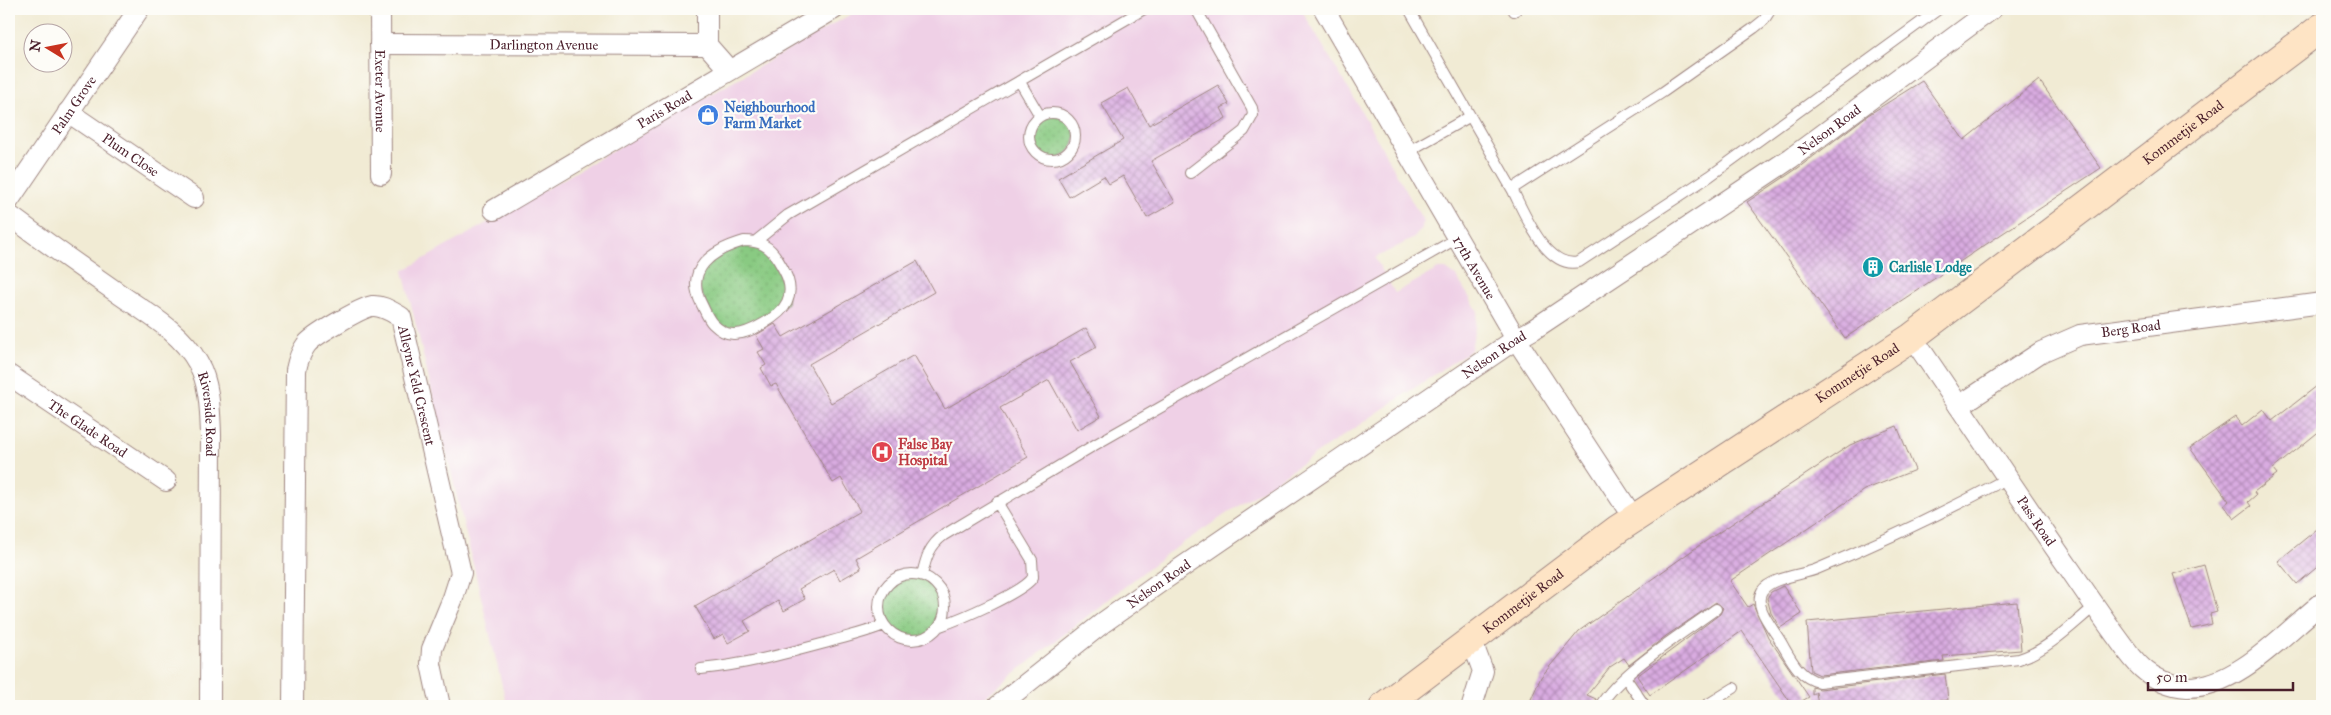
<svg xmlns="http://www.w3.org/2000/svg" width="2331" height="715" viewBox="0 0 2331 715" font-family="'IM FELL Great Primer',serif">
<style>
.built{fill:#efd0e6}
.green{fill:url(#green-dots);stroke:#6a7456}
.building{fill:url(#building-cross-hatch)}
.lines{fill:none;stroke-linecap:round;stroke-linejoin:round}
.service-casing{stroke:#9e8580;stroke-width:12}
.minor-casing{stroke:#9e8580;stroke-width:22}
.secondary-casing{stroke:#9e8580;stroke-width:30}
.service{stroke:#fff;stroke-width:10}
.minor{stroke:#fff;stroke-width:20}
.secondary{stroke:#fee4c5;stroke-width:28}
.labels{text-anchor:middle;dominant-baseline:central;stroke-width:4.5;stroke-linejoin:round;paint-order:stroke}
.street-label{font-size:14px;fill:#4a1f2b;stroke:#fdfcf7}
.shop-label{font-size:14px;font-weight:bold;fill:#366cbe;stroke:#fdfcf7;text-anchor:start}
.culture-label{font-size:14px;font-weight:bold;fill:#0d838f;stroke:#fdfcf7;text-anchor:start}
.health-label{font-size:14px;font-weight:bold;fill:#be3a42;stroke:#fdfcf7;text-anchor:start}
</style>
<defs>
<pattern id="green-dots" width="8" height="8" patternUnits="userSpaceOnUse" patternTransform="scale(1.25)"><rect width="8" height="8" fill="#89ca82"/><path d="M2 2h.1M6 6h.1" fill="none" stroke="#78ad70" stroke-width="1.8" stroke-linecap="round"/></pattern>
<pattern id="building-cross-hatch" width="8" height="8" patternUnits="userSpaceOnUse" patternTransform="scale(1.25)"><rect width="8" height="8" fill="#d9ace1"/><path d="M0 0l8 8M0 8l8-8" fill="none" stroke="#b28bb7"/></pattern>
</defs>
<rect width="100%" height="100%" fill="#fdfcf7"/>
<filter id="ink" filterUnits="userSpaceOnUse"><feTurbulence type="fractalNoise" baseFrequency=".02" numOctaves="2"/><feDisplacementMap in="SourceGraphic" scale="10" xChannelSelector="R" yChannelSelector="G"/><feConvolveMatrix kernelMatrix="1 2 1 2 8 2 1 2 1" color-interpolation-filters="sRGB"/></filter>
<filter id="wash" filterUnits="userSpaceOnUse"><feTurbulence type="fractalNoise" baseFrequency=".0096" numOctaves="4" result="noise"/><feDisplacementMap in="SourceGraphic" scale="20" xChannelSelector="R" yChannelSelector="G"/><feGaussianBlur stdDeviation="1.12" result="paint"/><feColorMatrix in="noise" values="0 0 0 0 0 0 0 0 0 0 0 0 0 0 0 0 0 1.4 0 .05"/><feComposite in="paint" operator="in"/></filter>
<g filter="url(#wash)">
<rect width="100%" height="100%" fill="#f1ebd4"/>
<path class="built" d="M 860,9 L 1301,9 L 1355,100 L 1423,221 L 1422,228 L 1414,238 L 1375,258 L 1395,293 L 1438,269 L 1446,269 L 1456,276 L 1478,311 L 1471,350 L 1165,555 L 973,706 L 507,706 L 403,271 Z"/>
<path class="green" d="M1029 136a23 23 0 1 1 46 0a23 23 0 1 1-46 0Z
M 756,241 L 788,277 L 787,303 L 746,332 L 719,330 L 695,280 L 707,259 Z
M879 607a33 33 0 1 1 66 0a33 33 0 1 1-66 0Z"/>
<g id="blocks">
<path class="building" d="M 2039,80 L 2101,168 L 1845,338 L 1747,202 L 1798,168 L 1868,115 L 1922,81 L 1964,140 Z
M 1218,85 L 1229,104 L 1221,108 L 1226,118 L 1151,161 L 1175,202 L 1147,218 L 1123,176 L 1109,184 L 1104,176 L 1069,197 L 1058,178 L 1123,140 L 1101,103 L 1128,88 L 1149,125 Z
M 917,261 L 934,292 L 809,364 L 831,403 L 914,355 L 945,409 L 1086,328 L 1097,347 L 1070,362 L 1101,416 L 1077,430 L 1049,380 L 1000,408 L 1028,457 L 856,558 L 861,568 L 840,580 L 834,569 L 799,589 L 805,599 L 784,611 L 778,601 L 744,621 L 750,631 L 728,643 L 723,634 L 714,639 L 695,606 L 860,511 L 841,478 L 833,483 L 776,384 L 771,386 L 761,368 L 766,365 L 758,352 L 764,349 L 756,335 L 775,324 L 783,337 Z
M 2322,382 L 2322,429 L 2273,469 L 2277,474 L 2254,492 L 2256,495 L 2248,502 L 2251,506 L 2234,519 L 2224,505 L 2229,501 L 2190,448 L 2235,417 L 2242,426 L 2263,409 L 2272,421 Z
M 1897,426 L 1915,470 L 1864,490 L 1730,581 L 1748,607 L 1753,604 L 1768,637 L 1809,697 L 1793,706 L 1742,631 L 1650,695 L 1637,676 L 1720,614 L 1723,608 L 1716,602 L 1666,636 L 1629,665 L 1624,658 L 1610,667 L 1587,695 L 1596,699 L 1593,706 L 1528,706 L 1541,677 L 1579,631 L 1697,547 L 1850,445 Z
M 2322,525 L 2322,563 L 2297,584 L 2278,561 Z
M 2204,565 L 2217,612 L 2210,614 L 2212,624 L 2192,629 L 2173,574 Z
M 1783,586 L 1802,614 L 1780,628 L 1771,613 L 1767,598 L 1771,592 Z
M 2017,602 L 2021,650 L 1943,656 L 1944,661 L 1820,675 L 1811,671 L 1807,622 Z
M 1945,674 L 1948,700 L 1886,706 L 1818,706 L 1816,692 L 1812,695 L 1812,687 L 1820,689 Z"/>
</g>
</g>
<g filter="url(#ink)">
<use href="#blocks" fill-opacity="0" stroke="#9e8580" stroke-width="1"/>
<g class="lines">
<g class="service-casing">
<path id="service" d="M 1409,9 L 1512,189 L 1663,92 L 1754,28 L 1764,20 L 1771,9
M 1514,11 L 1517,9
M 1020,82 L 1040,116
M1029 136a23 23 0 1 1 46 0a23 23 0 1 1-46 0Z
M 1407,152 L 1469,117
M 1190,173 L 1244,131 L 1253,115 L 1252,108 L 1196,9
M 1512,189 C 1524,212 1546,270 1579,262 L 1710,176 L 1939,9
M 744,241 C 760,241 770,246 778,260 C 786,273 794,287 787,302 C 781,316 748,335 733,334 C 725,334 718,329 713,324 C 708,319 705,311 702,305 C 683,269 713,250 744,241 Z
M 756,241 L 788,215 L 1144,9
M 2006,479 C 1945,512 1882,542 1817,569 C 1803,575 1771,577 1762,591 C 1753,606 1772,627 1779,639 C 1789,655 1798,678 1819,682 L 2019,659 C 2048,650 2072,625 2095,606
M879 607a33 33 0 1 1 66 0a33 33 0 1 1-66 0Z
M 922,575 C 926,558 929,546 944,535 L 1091,447 L 1456,239
M 940,626 C 957,620 1025,592 1033,577 L 1032,560 L 997,502
M 701,669 C 743,665 784,654 825,643 C 845,637 865,633 884,625
M 1625,677 L 1645,706
M 1600,706 C 1620,672 1682,634 1716,609
M 1705,706 L 1734,688"/>
</g>
<g class="minor-casing">
<g id="minor">
<path id="s1" d="M 380,9 L 381,174"/>
<path d="M 707,9 L 707,45 L 729,70"/>
<path id="s2" d="M 1324,9 L 1516,339 L 1634,519"/>
<path id="s3" d="M 380,44 L 707,45"/>
<path id="s4" d="M 68,112 L 194,198"/>
<path id="s5" d="M 9,200 L 139,9"/>
<path id="s6" d="M 494,210 L 834,9"/>
<path id="s7" d="M 9,215 C 44,241 79,266 115,291 C 144,312 180,330 198,363 C 210,384 210,411 211,434 L 210,706"/>
<path id="s8" d="M 1912,337 C 1965,414 2016,492 2069,568 C 2084,590 2099,612 2114,633 C 2123,645 2131,658 2142,668 C 2154,679 2171,686 2187,687 C 2237,688 2285,632 2322,603"/>
<path id="s9" d="M 9,375 L 166,481"/>
<path id="s10" d="M 1959,406 L 2041,352 L 2080,335 L 2322,303"/>
<path d="M 1471,639 L 1483,671 L 1472,706"/>
<path id="s11" d="M 293,706 L 296,370 C 298,360 300,353 306,345 C 312,336 361,308 372,306 C 383,305 392,312 401,317 L 461,573 L 453,598 L 432,649 L 431,664 L 440,706"/>
<path id="s12" d="M 998,706 L 1104,622 L 1159,583 L 1516,339 L 1534,329 L 1791,158 L 1992,9"/>
</g>
</g>
<g class="secondary-casing">
<g id="secondary">
<path id="s13" d="M 1384,706 L 1618,529 L 1912,337 L 2322,27"/>
</g>
</g>
<use href="#service" class="service"/>
<use href="#minor" class="minor"/>
<use href="#secondary" class="secondary"/>
</g>
</g>
<defs>
<g id="shop-disc" transform="scale(1.125)"><circle r="9.5" fill="#3f7fe0" stroke="#fdfcf7"/><path d="M-5-2.5h2.3a2.7 3.5 0 0 1 5.4 0H5L5.5 6h-11ZM-1.5-2.5h3a1.5 2.3 0 0 0-3 0Z" fill="#fff"/></g>
<g id="building-disc" transform="scale(1.125)"><circle r="9.5" fill="#0f9aa8" stroke="#fdfcf7"/><path d="M-4-6H4V6H1V3H-1V6H-4ZM-2.5-4.3h1.7v1.8h-1.7ZM.8-4.3h1.7v1.8H.8ZM-2.5-1h1.7V.8h-1.7ZM.8-1h1.7V.8H.8Z" fill="#fff"/></g>
<g id="hospital-disc" transform="scale(1.125)"><circle r="9.5" fill="#e0444e" stroke="#fdfcf7"/><path d="M-5-5h3v3.5h4V-5h3V5h-3V1.5h-4V5h-3Z" fill="#fff"/></g>
</defs>
<g fill-rule="evenodd">
<use href="#shop-disc" x="708" y="115"/>
<use href="#building-disc" x="1873" y="267"/>
<use href="#hospital-disc" x="882" y="452"/>
</g>
<g class="labels">
<g class="street-label">
<text stroke="none"><textPath href="#s3" startOffset="164">Darlington Avenue</textPath></text>
<text stroke="none"><textPath href="#s1" startOffset="82">Exeter Avenue</textPath></text>
<text stroke="none"><textPath href="#s5" startOffset="115">Palm Grove</textPath></text>
<text stroke="none"><textPath href="#s6" startOffset="198">Paris Road</textPath></text>
<text stroke="none"><textPath href="#s12" startOffset="1012">Nelson Road</textPath></text>
<text stroke="none"><textPath href="#s13" startOffset="984">Kommetjie Road</textPath></text>
<text stroke="none"><textPath href="#s4" startOffset="76">Plum Close</textPath></text>
<text stroke="none"><textPath href="#s2" startOffset="299">17th Avenue</textPath></text>
<text stroke="none"><textPath href="#s10" startOffset="192">Berg Road</textPath></text>
<text stroke="none"><textPath href="#s12" startOffset="608">Nelson Road</textPath></text>
<text stroke="none"><textPath href="#s13" startOffset="579">Kommetjie Road</textPath></text>
<text stroke="none"><textPath href="#s11" startOffset="542">Alleyne Yeld Crescent</textPath></text>
<text stroke="none"><textPath href="#s7" startOffset="294">Riverside Road</textPath></text>
<text stroke="none"><textPath href="#s9" startOffset="95">The Glade Road</textPath></text>
<text stroke="none"><textPath href="#s8" startOffset="222">Pass Road</textPath></text>
<text stroke="none"><textPath href="#s12" startOffset="202">Nelson Road</textPath></text>
<text stroke="none"><textPath href="#s13" startOffset="174">Kommetjie Road</textPath></text>
</g>
<g class="shop-label">
<text x="724" y="107">Neighbourhood<tspan x="724" dy="16">Farm Market</tspan></text>
</g>
<g class="culture-label">
<text x="1889" y="267">Carlisle Lodge</text>
</g>
<g class="health-label">
<text x="898" y="444">False Bay<tspan x="898" dy="16">Hospital</tspan></text>
</g>
</g>
<rect width="2331" height="715" fill="none" stroke="#fdfcf7" stroke-width="30"/>
<g transform="translate(48 48) rotate(280)"><circle r="24" fill="#fdfcf7" stroke="#b5a4a5"/>
<path d="M0-4L9 19L0 12L-9 19Z" fill="#c8321e"/>
<text y="-8" font-size="14" font-weight="bold" text-anchor="middle" fill="#4a1f2b">N</text>
</g>
<path d="M2148 682v8h145v-8" fill="none" stroke="#4a1f2b" stroke-width="2.5"/>
<text x="2156" y="682" font-size="15" fill="#4a1f2b" stroke="#fdfcf7" stroke-width="4" paint-order="stroke">50 m</text>
</svg>
